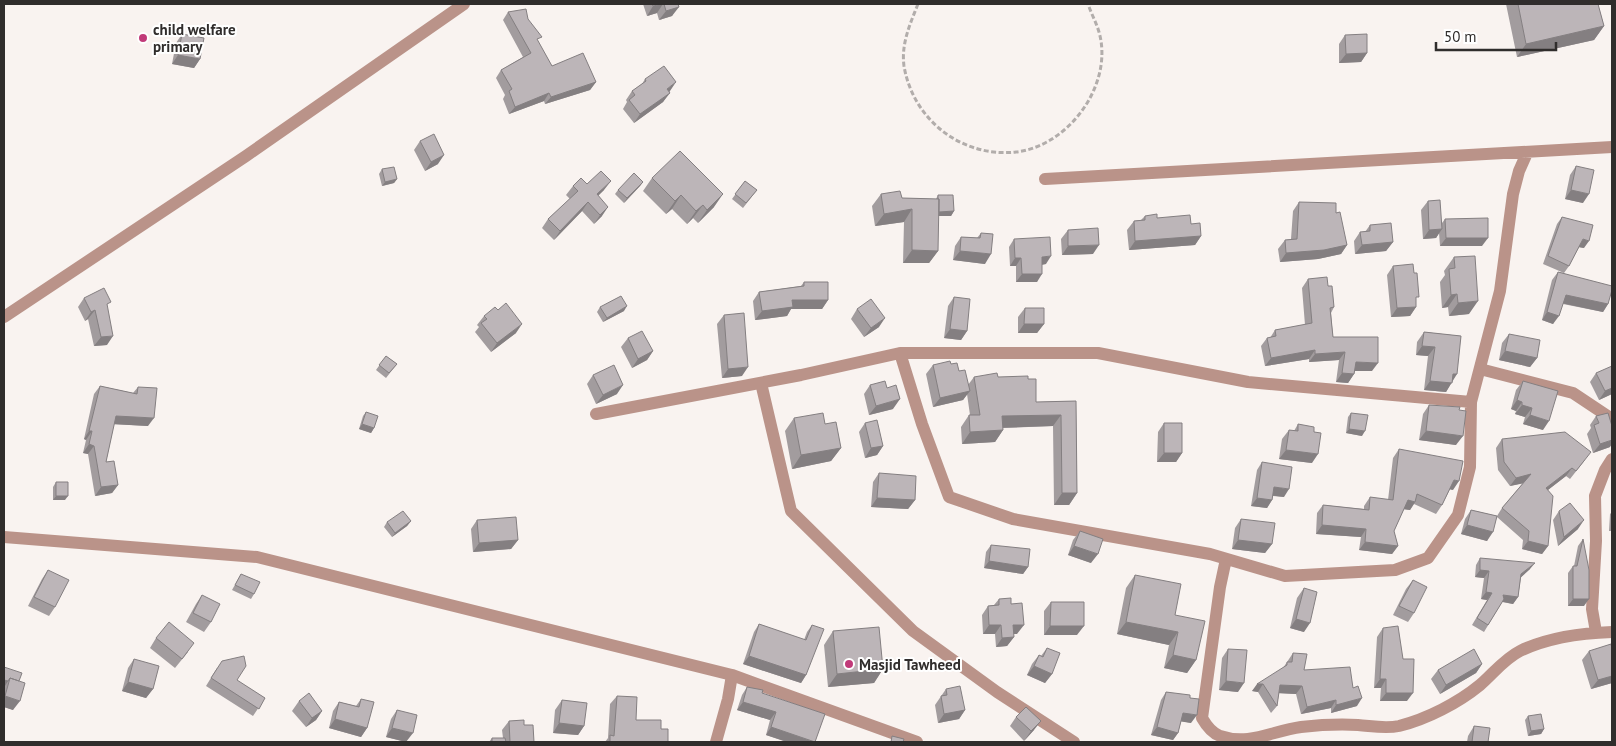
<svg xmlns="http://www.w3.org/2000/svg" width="1616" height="746" viewBox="0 0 1616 746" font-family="'PT Sans',sans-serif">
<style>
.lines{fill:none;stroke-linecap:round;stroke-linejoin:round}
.path{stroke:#b2adab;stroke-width:3;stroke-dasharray:5 2.5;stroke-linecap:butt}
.minor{stroke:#ba9389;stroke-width:12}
.tertiary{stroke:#ba9389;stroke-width:12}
.wall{fill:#a29c9e}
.shaded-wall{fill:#847f81}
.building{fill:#bcb5b8;stroke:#847f81}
.poi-dot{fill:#c13a79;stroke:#fff;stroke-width:2}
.labels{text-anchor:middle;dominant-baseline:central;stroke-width:4;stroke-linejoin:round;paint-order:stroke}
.poi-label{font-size:15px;font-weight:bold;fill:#302d2c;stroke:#fff;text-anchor:start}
</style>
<rect width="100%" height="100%" fill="#f9f3f0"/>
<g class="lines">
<path class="path" d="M 918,4 C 910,24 901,44 904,66 C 913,120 962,158 1016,152 C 1069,146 1114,84 1099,32 C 1096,22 1091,13 1088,4"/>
<path class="minor" d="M 1045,179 L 1612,147
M 900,353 L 922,424 L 949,497 L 1013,519 L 1210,554 L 1285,576 L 1395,570 L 1428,558 L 1458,515 L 1470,467 L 1471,402 L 1500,291 L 1513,194 L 1519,171 L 1527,153
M 1480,369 L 1573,393 L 1612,419
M 761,383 L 791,511 L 913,631 L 997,692 L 1074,742
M 596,414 L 801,375 L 900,353 L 1098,353 L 1248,382 L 1471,402
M 4,537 L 257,557 L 732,675 L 917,742
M 1226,559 L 1220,587 L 1202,718 C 1206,725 1212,733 1220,736 C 1249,746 1272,731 1301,727 C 1319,725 1340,724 1358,725 C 1372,726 1385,729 1399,726 C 1427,719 1458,703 1480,685 C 1493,674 1504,659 1520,651 C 1547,638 1583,633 1612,632
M 1596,632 L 1592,609 L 1596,541 L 1595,496 L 1605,470 L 1612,459
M 716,742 L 728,699 L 732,675"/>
<path class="tertiary" d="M 4,317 L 246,156 L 464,4"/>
</g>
<path class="wall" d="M 643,4 L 678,4 L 672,16 L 659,20 L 657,13 L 647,16 Z
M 1506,4 L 1598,4 L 1604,26 L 1594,40 L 1517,57 Z
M 508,12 L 528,19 L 538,42 L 552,66 L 596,82 L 590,90 L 545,104 L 544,101 L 509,114 L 503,99 L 505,95 L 496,78 L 501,70 L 523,57 L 503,20 Z
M 182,34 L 200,59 L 194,68 L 172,64 L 176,43 Z
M 1345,35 L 1367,53 L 1361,62 L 1339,63 L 1339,44 Z
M 645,79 L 670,91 L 663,102 L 634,123 L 623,109 L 627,102 L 626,100 L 632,91 L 642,84 Z
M 420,141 L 438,164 L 425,171 L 414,150 Z
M 1576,166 L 1583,203 L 1565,199 L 1570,175 Z
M 382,169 L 397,179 L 394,183 L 382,186 L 379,174 Z
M 652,178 L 714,207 L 698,223 L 693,218 L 687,224 L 672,209 L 666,214 L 643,191 Z
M 745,181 L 757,190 L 743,208 L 732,199 Z
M 643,182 L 640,186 L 624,203 L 615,194 L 618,190 Z
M 587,184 L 604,190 L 598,196 L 602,216 L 594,224 L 582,211 L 554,240 L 542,228 L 548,219 L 570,199 L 566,195 L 573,186 Z
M 881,194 L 902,198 L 936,199 L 938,195 L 954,211 L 951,216 L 938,216 L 938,251 L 929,263 L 903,263 L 904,222 L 875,226 L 872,206 Z
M 1428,201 L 1442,223 L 1445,219 L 1482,246 L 1440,246 L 1439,233 L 1436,238 L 1423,239 L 1421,210 Z
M 1299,202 L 1336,213 L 1347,245 L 1341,254 L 1318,259 L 1280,262 L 1278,249 L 1285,240 L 1291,239 L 1293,211 Z
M 1145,216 L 1157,218 L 1201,236 L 1195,245 L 1129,250 L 1127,230 L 1134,221 L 1141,220 Z
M 1562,217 L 1584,248 L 1579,247 L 1569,266 L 1564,273 L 1608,304 L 1603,312 L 1563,304 L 1553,324 L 1542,320 L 1552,280 L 1558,272 L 1564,273 L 1543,264 L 1557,224 Z
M 1370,225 L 1393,242 L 1386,251 L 1355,254 L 1354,241 L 1360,232 L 1365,232 Z
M 1068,230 L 1093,254 L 1062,255 L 1061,239 Z
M 981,233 L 985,264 L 953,260 L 955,246 L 961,237 L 977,238 Z
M 1014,239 L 1046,264 L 1042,265 L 1037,282 L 1016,282 L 1016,266 L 1010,266 L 1009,247 Z
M 1454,257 L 1469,314 L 1449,316 L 1448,307 L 1442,308 L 1440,282 L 1445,275 L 1444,271 Z
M 1393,266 L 1416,302 L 1416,307 L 1410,316 L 1391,317 L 1387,275 Z
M 1308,279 L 1328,286 L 1334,307 L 1331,313 L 1333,337 L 1372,371 L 1355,371 L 1354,374 L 1348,383 L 1336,382 L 1339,360 L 1309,362 L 1309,359 L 1265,366 L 1261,346 L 1267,338 L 1270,338 L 1275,330 L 1305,325 L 1302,288 Z
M 804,282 L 828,300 L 822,309 L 791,309 L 787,316 L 755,320 L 753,301 L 759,292 L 801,286 Z
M 954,297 L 967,331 L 961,340 L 944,338 L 948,306 Z
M 84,298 L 107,307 L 107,345 L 94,346 L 88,319 L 85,321 L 78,307 Z
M 600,307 L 624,311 L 603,322 L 597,312 Z
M 1025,308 L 1044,324 L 1037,333 L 1018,333 L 1018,317 Z
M 857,309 L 879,327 L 864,337 L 851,319 Z
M 724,315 L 742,376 L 722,378 L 717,324 Z
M 484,316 L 516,333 L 491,352 L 475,332 L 479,327 L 477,325 Z
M 1424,332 L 1461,336 L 1453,380 L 1446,392 L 1424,390 L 1428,356 L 1416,355 L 1417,342 Z
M 1509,334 L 1537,358 L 1530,367 L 1499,360 L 1502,343 Z
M 628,338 L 653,351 L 647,360 L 632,368 L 621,347 Z
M 386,356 L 397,364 L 386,378 L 376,370 Z
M 951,364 L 959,371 L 968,385 L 974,377 L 998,377 L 1028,379 L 1036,402 L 1076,401 L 1077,493 L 1069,505 L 1054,505 L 1053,426 L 1003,428 L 1003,430 L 995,442 L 962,444 L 961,427 L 969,415 L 970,415 L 967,394 L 963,400 L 933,407 L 926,374 L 933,365 Z
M 1596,373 L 1612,394 L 1599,400 L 1590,382 Z
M 593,375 L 617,394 L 596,404 L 587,384 Z
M 1523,381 L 1543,430 L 1523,424 L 1525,417 L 1515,414 L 1516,411 L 1511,409 L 1516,390 Z
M 870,385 L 893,409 L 869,415 L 864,394 Z
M 100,386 L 133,393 L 138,387 L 148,426 L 114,424 L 106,462 L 118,485 L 112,493 L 95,496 L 88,454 L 83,453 L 86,440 L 84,439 L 94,394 Z
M 1429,405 L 1459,410 L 1456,445 L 1419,440 L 1423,414 Z
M 366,412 L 374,428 L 371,433 L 359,429 L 363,416 Z
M 1351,413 L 1362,436 L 1346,433 L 1348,417 Z
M 1596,416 L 1610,447 L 1593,453 L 1587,434 L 1591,428 L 1590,425 Z
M 794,418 L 825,424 L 841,448 L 831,461 L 792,469 L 785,431 Z
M 865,423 L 883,446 L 877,455 L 865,458 L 859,432 Z
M 1164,423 L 1182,453 L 1176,462 L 1157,462 L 1158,432 Z
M 1298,424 L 1312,463 L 1279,459 L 1282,439 L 1289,430 L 1294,431 Z
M 1502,439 L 1585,460 L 1570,479 L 1566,476 L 1548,490 L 1548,546 L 1542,554 L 1522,549 L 1523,540 L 1497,517 L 1487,541 L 1461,534 L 1465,519 L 1471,510 L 1497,516 L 1502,508 L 1523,483 L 1510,486 L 1498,470 L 1496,448 Z
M 1399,449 L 1453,490 L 1450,489 L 1442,505 L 1436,514 L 1414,504 L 1410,510 L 1404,509 L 1394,531 L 1398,546 L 1392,554 L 1359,550 L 1361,537 L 1316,534 L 1317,513 L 1323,505 L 1364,509 L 1364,506 L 1370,497 L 1388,500 L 1393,458 Z
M 1262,462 L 1284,497 L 1273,496 L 1272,500 L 1267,508 L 1251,506 L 1257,470 Z
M 879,473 L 915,500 L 908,509 L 871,507 L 873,482 Z
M 56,482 L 65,500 L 53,500 L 53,487 Z
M 1559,511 L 1578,529 L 1558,546 L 1553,520 Z
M 1612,512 L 1612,531 L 1609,531 L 1610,514 Z
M 1241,519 L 1272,544 L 1265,553 L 1232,549 L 1235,528 Z
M 477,520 L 518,540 L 511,549 L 473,552 L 471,529 Z
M 411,521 L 407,526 L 392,537 L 384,527 L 387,522 Z
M 1080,531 L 1091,563 L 1068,555 L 1073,540 Z
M 1583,539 L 1584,606 L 1568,606 L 1568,573 L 1573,566 L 1574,566 L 1578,546 Z
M 991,545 L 1028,567 L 1023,574 L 984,568 L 986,552 Z
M 1480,558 L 1530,569 L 1521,577 L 1518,597 L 1513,604 L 1502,602 L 1484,632 L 1472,625 L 1487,600 L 1481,599 L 1484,578 L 1475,577 L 1476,565 Z
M 48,570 L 55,607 L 49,616 L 28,606 L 42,579 Z
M 241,574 L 254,594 L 251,599 L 232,590 Z
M 1135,575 L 1175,615 L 1196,660 L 1187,673 L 1164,668 L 1169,645 L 1117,634 L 1126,588 Z
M 1413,580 L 1414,613 L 1408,622 L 1393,615 L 1406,589 Z
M 1304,588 L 1304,632 L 1290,628 L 1297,598 Z
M 202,595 L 211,622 L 204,632 L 186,622 L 196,604 Z
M 999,599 L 1011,604 L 1017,634 L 1013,634 L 1014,637 L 1007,646 L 996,647 L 995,634 L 983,634 L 982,615 L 988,606 L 994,605 Z
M 1051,602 L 1077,635 L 1044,635 L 1044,611 Z
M 759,624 L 804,640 L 807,632 L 812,625 L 806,675 L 801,683 L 743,664 L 754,632 Z
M 1383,628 L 1407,701 L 1380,701 L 1381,688 L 1374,688 L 1377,637 Z
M 833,631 L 883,669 L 874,683 L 828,687 L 824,645 Z
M 156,638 L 188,652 L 175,668 L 150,648 Z
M 1047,648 L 1052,674 L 1045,683 L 1027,675 L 1032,664 L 1039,655 L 1041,656 Z
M 1228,649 L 1238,692 L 1219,690 L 1222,658 Z
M 1589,651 L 1612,683 L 1591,689 L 1582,660 Z
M 1293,653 L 1304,670 L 1353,688 L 1357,706 L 1331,713 L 1331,708 L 1301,714 L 1296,694 L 1279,693 L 1277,706 L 1271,713 L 1258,692 L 1252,691 L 1283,668 Z
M 134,659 L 153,689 L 146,698 L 122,691 L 128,668 Z
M 1482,664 L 1476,673 L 1440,694 L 1431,679 L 1438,670 Z
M 4,667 L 19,681 L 13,710 L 4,707 L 4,687 L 5,686 L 4,686 Z
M 217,668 L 265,698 L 253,716 L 206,686 Z
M 747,687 L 762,693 L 815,742 L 787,742 L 766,735 L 770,720 L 737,710 L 742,695 Z
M 946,689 L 965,710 L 959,719 L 938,723 L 935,705 Z
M 1166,692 L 1190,698 L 1191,723 L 1181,721 L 1178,733 L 1173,740 L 1151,735 L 1161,700 Z
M 617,696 L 636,720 L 661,729 L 668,742 L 605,742 L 608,738 L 610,704 Z
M 361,699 L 367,728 L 361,737 L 329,728 L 333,711 L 339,702 L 356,706 Z
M 562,700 L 584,726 L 578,735 L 553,733 L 555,710 Z
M 299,701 L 322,711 L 316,720 L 306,727 L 292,711 Z
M 397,710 L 406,742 L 386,737 L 391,719 Z
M 1528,716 L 1544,729 L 1541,734 L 1528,736 L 1525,720 Z
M 1016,717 L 1034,730 L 1024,741 L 1010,726 Z
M 509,721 L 524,725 L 534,742 L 489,742 L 492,738 L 503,738 L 502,730 Z
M 1474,726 L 1488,742 L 1467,742 L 1468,736 Z"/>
<path class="shaded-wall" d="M 663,4 L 657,13 L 647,16 L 653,6 Z
M 679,7 L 672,16 L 659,20 L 666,11 Z
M 1604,26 L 1594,40 L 1517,57 L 1526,44 Z
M 1367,53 L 1361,62 L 1339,63 L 1346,54 Z
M 178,55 L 200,59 L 194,68 L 172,64 Z
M 596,82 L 590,90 L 545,104 L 551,97 Z
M 676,82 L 670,91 L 661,98 L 667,89 Z
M 549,93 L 544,101 L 509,114 L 515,107 Z
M 670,93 L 663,102 L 634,123 L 640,114 Z
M 444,155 L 438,164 L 425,171 L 431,162 Z
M 397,179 L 394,183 L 382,186 L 385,182 Z
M 611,181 L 604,190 L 590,203 L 597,194 Z
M 643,182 L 640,186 L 624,203 L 627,198 Z
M 1571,190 L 1589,194 L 1583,203 L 1565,199 Z
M 723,194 L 714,207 L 698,223 L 707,210 Z
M 681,195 L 672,209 L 666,214 L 675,201 Z
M 588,202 L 582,211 L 554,240 L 560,231 Z
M 703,205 L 693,218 L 687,224 L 696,211 Z
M 608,207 L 602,216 L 594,224 L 600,215 Z
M 912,209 L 904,222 L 875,226 L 884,214 Z
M 954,211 L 951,216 L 935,216 L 938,212 Z
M 1442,229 L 1436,238 L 1423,239 L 1429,230 Z
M 1201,236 L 1195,245 L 1129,250 L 1135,241 Z
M 1446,238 L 1488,238 L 1482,246 L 1440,246 Z
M 1583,239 L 1589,241 L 1584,248 L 1578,247 Z
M 1393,242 L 1386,251 L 1355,254 L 1362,245 Z
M 1099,245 L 1093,254 L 1062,255 L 1068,246 Z
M 1347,245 L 1341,254 L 1318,259 L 1280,262 L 1286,253 Z
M 912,250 L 938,251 L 929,263 L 903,263 Z
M 960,251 L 991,254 L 985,264 L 953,260 Z
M 1051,256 L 1046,264 L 1037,265 L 1042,257 Z
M 1015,258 L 1021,258 L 1016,266 L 1010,266 Z
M 1022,274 L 1042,274 L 1037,282 L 1016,282 Z
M 1457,294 L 1448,307 L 1442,308 L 1451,295 Z
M 1566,295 L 1608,304 L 1603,312 L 1561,303 Z
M 792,300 L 828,300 L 822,309 L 791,309 L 787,316 L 755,320 L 762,311 Z
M 1478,301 L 1469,314 L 1449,316 L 1458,303 Z
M 627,306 L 624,311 L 603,322 L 607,318 Z
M 1416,307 L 1410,316 L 1391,317 L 1397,308 Z
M 95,310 L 88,319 L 85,321 L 91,312 Z
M 1547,312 L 1559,316 L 1553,324 L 1542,320 Z
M 885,318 L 879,327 L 864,337 L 871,328 Z
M 522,324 L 516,333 L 491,352 L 497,343 Z
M 1024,324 L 1044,324 L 1037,333 L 1018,333 Z
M 950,329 L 967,331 L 961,340 L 944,338 Z
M 113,336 L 107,345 L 94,346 L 101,337 Z
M 1422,346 L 1435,347 L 1428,356 L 1416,355 Z
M 1315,350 L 1309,359 L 1265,366 L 1271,358 Z
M 653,351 L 647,360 L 632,368 L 638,359 Z
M 1505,351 L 1537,358 L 1530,367 L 1499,360 Z
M 1345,352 L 1339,360 L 1309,362 L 1315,354 Z
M 1356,362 L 1378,363 L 1372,371 L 1350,371 Z
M 748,367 L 742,376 L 722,378 L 728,369 Z
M 1342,373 L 1354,374 L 1348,383 L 1336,382 Z
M 1453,374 L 1457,374 L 1446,392 L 1424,390 L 1430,381 Z
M 623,385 L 617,394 L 596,404 L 603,395 Z
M 1612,388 L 1612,394 L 1599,400 L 1605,391 Z
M 970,391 L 963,400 L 933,407 L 940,398 Z
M 900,399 L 893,409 L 869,415 L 876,406 Z
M 1517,400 L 1522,402 L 1516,411 L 1511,409 Z
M 1522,405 L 1532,408 L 1525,417 L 1515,414 Z
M 1061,415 L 1053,426 L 994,428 L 1002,416 Z
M 1530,415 L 1549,421 L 1543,430 L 1523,424 Z
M 116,416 L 154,418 L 148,426 L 110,424 Z
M 362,424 L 374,428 L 371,433 L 359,429 Z
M 1349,429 L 1365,431 L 1362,436 L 1346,433 Z
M 1003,430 L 995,442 L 962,444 L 970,432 Z
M 89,431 L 92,431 L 86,440 L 84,439 Z
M 1426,431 L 1463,436 L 1456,445 L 1419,440 Z
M 1612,440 L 1612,444 L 1610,447 L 1593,453 L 1600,444 Z
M 89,444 L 94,446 L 88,454 L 83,453 Z
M 883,446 L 877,455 L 865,458 L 871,448 Z
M 841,448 L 831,461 L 792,469 L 801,455 Z
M 1286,450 L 1318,454 L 1312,463 L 1279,459 Z
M 1164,453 L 1182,453 L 1176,462 L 1157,462 Z
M 1572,468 L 1566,476 L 1540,496 L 1546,488 Z
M 1531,474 L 1525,483 L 1510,486 L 1516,478 Z
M 1454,480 L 1459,481 L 1453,490 L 1448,489 Z
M 118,485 L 112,493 L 95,496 L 101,487 Z
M 1274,487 L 1289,489 L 1284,497 L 1269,495 Z
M 1062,493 L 1077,493 L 1069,505 L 1054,505 Z
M 56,496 L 68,496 L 65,500 L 53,500 Z
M 877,498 L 915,500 L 908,509 L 871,507 Z
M 1257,498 L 1272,500 L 1267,508 L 1251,506 Z
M 1408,500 L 1415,502 L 1410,510 L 1402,509 Z
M 1584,520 L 1578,529 L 1558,546 L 1564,537 Z
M 411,521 L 407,526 L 392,537 L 395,533 Z
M 1322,525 L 1366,529 L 1361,537 L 1316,534 Z
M 1467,525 L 1493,532 L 1487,541 L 1461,534 Z
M 518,540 L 511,549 L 473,552 L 479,543 Z
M 1238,540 L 1272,544 L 1265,553 L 1232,549 Z
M 1528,541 L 1548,546 L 1542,554 L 1522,549 Z
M 1365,542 L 1398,546 L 1392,554 L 1359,550 Z
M 1074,546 L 1098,554 L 1091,563 L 1068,555 Z
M 989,561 L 1028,567 L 1023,574 L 984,568 Z
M 1535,563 L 1530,569 L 1517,581 L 1521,574 Z
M 1480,570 L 1489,571 L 1484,578 L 1475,577 Z
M 1486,592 L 1492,593 L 1487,600 L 1481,599 Z
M 1503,595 L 1518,597 L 1513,604 L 1499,601 Z
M 1573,599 L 1589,599 L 1584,606 L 1568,606 Z
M 1296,619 L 1310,623 L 1304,632 L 1290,628 Z
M 1126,622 L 1178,632 L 1169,645 L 1117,634 Z
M 989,625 L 1001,625 L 995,634 L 983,634 Z
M 1013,625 L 1024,625 L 1017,634 L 1006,634 Z
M 1050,626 L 1084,626 L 1077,635 L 1044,635 Z
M 1014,637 L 1007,646 L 996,647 L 1002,638 Z
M 1173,655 L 1196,660 L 1187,673 L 1164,668 Z
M 749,656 L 806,675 L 801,683 L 743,664 Z
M 1482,664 L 1476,673 L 1440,694 L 1446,685 Z
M 1034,666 L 1052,674 L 1045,683 L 1027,675 Z
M 883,669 L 874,683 L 828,687 L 837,674 Z
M 1612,676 L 1612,683 L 1591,689 L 1598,680 Z
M 1380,679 L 1386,679 L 1381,688 L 1374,688 Z
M 4,680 L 8,681 L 5,686 L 4,686 Z
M 1226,681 L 1244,683 L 1238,692 L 1219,690 Z
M 128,682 L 153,689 L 146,698 L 122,691 Z
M 1257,684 L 1263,684 L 1258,692 L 1252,691 Z
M 1280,685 L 1302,686 L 1296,694 L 1275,693 Z
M 1386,693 L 1413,693 L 1407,701 L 1380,701 Z
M 5,696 L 20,701 L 13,710 L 4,707 L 4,697 Z
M 1362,698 L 1357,706 L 1331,713 L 1336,705 Z
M 1336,700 L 1331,708 L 1301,714 L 1307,707 Z
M 743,702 L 776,712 L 770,720 L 737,710 Z
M 965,710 L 959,719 L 938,723 L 944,714 Z
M 322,711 L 316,720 L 306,727 L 312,718 Z
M 1183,713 L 1197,715 L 1191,723 L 1178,721 Z
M 335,719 L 367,728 L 361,737 L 329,728 Z
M 1041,721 L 1034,730 L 1024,741 L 1031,731 Z
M 559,723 L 584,726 L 578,735 L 553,733 Z
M 771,727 L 814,742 L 787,742 L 766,735 Z
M 1157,727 L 1178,733 L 1173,740 L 1151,735 Z
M 392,728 L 413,733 L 406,742 L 386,737 Z
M 1544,729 L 1541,734 L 1528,736 L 1531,731 Z"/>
<path class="building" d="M 652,4 L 663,4 L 653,6 Z
M 664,4 L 678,4 L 679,7 L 666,11 Z
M 1518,4 L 1598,4 L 1604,26 L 1526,44 Z
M 526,9 L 528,19 L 542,37 L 537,39 L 552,66 L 583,53 L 596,82 L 551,97 L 549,93 L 515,107 L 509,91 L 512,89 L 501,70 L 531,53 L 508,12 Z
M 182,34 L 204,38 L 200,59 L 178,55 Z
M 1367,34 L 1367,53 L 1346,54 L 1345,35 Z
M 664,66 L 676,82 L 667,89 L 670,93 L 640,114 L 629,100 L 635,95 L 632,91 L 646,81 L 645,79 Z
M 434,134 L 444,155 L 431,162 L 420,141 Z
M 680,151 L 723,194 L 707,210 L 703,205 L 696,211 L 681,195 L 675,201 L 652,178 Z
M 1576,166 L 1594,170 L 1589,194 L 1571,190 Z
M 394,167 L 397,179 L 385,182 L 382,169 Z
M 601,171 L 611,181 L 597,194 L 608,207 L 600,215 L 588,202 L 560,231 L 548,219 L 578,191 L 573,186 L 581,178 L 587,184 Z
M 634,173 L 643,182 L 627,198 L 618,190 Z
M 745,181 L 757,190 L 746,203 L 735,194 Z
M 900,191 L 902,198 L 939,199 L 938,251 L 912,250 L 912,209 L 884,214 L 881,194 Z
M 938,195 L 953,195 L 954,211 L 939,212 L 939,199 L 938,199 Z
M 1440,200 L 1442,229 L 1429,230 L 1428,201 Z
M 1299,202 L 1336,203 L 1336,213 L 1340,212 L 1347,245 L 1324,250 L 1286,253 L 1285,240 L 1297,239 Z
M 1157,214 L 1157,218 L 1190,215 L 1191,224 L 1200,223 L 1201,236 L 1135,241 L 1134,221 L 1145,220 L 1145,216 Z
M 1562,217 L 1593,225 L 1589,241 L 1583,239 L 1569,266 L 1548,256 Z
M 1488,218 L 1488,238 L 1446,238 L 1445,219 Z
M 1391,223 L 1393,242 L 1362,245 L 1360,232 L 1370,231 L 1370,225 Z
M 1098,228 L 1099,245 L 1068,246 L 1068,230 Z
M 981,233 L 993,234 L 991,254 L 960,251 L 961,237 L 980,238 Z
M 1050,237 L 1051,256 L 1042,257 L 1042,274 L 1022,274 L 1021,258 L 1015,258 L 1014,239 Z
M 1475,256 L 1478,301 L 1458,303 L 1457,294 L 1451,295 L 1449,269 L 1455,268 L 1454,257 Z
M 1413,264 L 1414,273 L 1417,273 L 1419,297 L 1416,297 L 1416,307 L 1397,308 L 1393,266 Z
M 1558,272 L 1612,286 L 1612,290 L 1608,304 L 1566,295 L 1559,316 L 1547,312 Z
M 1327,277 L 1328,286 L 1332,286 L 1334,307 L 1330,308 L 1333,337 L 1378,337 L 1378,363 L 1356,362 L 1354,374 L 1342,373 L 1345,352 L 1315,354 L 1315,350 L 1271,358 L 1267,338 L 1276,336 L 1275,330 L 1312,323 L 1308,279 Z
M 804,282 L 828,282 L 828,300 L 792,300 L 793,307 L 762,311 L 759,292 L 804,286 Z
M 104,288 L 111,302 L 107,304 L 113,336 L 101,337 L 95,310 L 91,312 L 84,298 Z
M 621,296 L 627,306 L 607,318 L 600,307 Z
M 954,297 L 970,299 L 967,331 L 950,329 Z
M 871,299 L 885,318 L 871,328 L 857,309 Z
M 506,303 L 522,324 L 497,343 L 481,323 L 487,319 L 484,316 L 495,307 L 498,310 Z
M 1025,308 L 1044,308 L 1044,324 L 1024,324 Z
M 744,313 L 748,367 L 728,369 L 724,315 Z
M 642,331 L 653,351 L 638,359 L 628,338 Z
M 1424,332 L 1461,336 L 1457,374 L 1453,374 L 1452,383 L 1430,381 L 1435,347 L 1422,346 Z
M 1509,334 L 1540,340 L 1537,358 L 1505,351 Z
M 386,356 L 397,364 L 389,373 L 379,365 Z
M 950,361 L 951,364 L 957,363 L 959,371 L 965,370 L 970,391 L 940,398 L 933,365 Z
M 614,365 L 623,385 L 603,395 L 593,375 Z
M 1612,366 L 1612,388 L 1605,391 L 1596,373 Z
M 997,373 L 998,377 L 1028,376 L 1028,379 L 1036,379 L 1036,402 L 1076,401 L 1077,493 L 1062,493 L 1061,415 L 1002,416 L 1003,430 L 970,432 L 969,415 L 980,415 L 974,377 Z
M 885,381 L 887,388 L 896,385 L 900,399 L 876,406 L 870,385 Z
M 1523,381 L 1558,391 L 1549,421 L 1530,415 L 1532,408 L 1522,405 L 1522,402 L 1517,400 Z
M 100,386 L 137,394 L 138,387 L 157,388 L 154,418 L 116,416 L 106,462 L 114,461 L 118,485 L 101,487 L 94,446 L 89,444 L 92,431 L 89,431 Z
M 1429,405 L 1460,407 L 1459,410 L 1466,411 L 1463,436 L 1426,431 Z
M 366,412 L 378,416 L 374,428 L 362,424 Z
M 823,413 L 825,424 L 836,422 L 841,448 L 801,455 L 794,418 Z
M 1351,413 L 1368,415 L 1365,431 L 1349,429 Z
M 1608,413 L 1612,426 L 1612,440 L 1600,444 L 1594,425 L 1599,423 L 1596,416 Z
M 877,420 L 883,446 L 871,448 L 865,423 Z
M 1164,423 L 1182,423 L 1182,453 L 1164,453 Z
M 1298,424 L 1314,427 L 1314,432 L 1321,433 L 1318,454 L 1286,450 L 1289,430 L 1298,431 Z
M 1565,432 L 1591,452 L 1576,471 L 1572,468 L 1546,488 L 1553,496 L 1548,546 L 1528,541 L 1529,531 L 1502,508 L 1531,474 L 1516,478 L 1504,462 L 1502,439 Z
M 1399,449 L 1463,461 L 1459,481 L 1454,480 L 1442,505 L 1417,494 L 1415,502 L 1408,500 L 1394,531 L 1398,546 L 1365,542 L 1366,529 L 1322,525 L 1323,505 L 1369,510 L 1370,497 L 1393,500 Z
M 1262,462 L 1292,467 L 1289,489 L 1274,487 L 1272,500 L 1257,498 Z
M 879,473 L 916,476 L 915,500 L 877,498 Z
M 56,482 L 68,482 L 68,496 L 56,496 Z
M 1570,503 L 1584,520 L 1564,537 L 1559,511 Z
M 1471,510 L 1497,516 L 1493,532 L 1467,525 Z
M 403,511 L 411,521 L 395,533 L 387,522 Z
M 516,517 L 518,540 L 479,543 L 477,520 Z
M 1241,519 L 1275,523 L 1272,544 L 1238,540 Z
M 1080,531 L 1103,539 L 1098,554 L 1074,546 Z
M 1583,539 L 1589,570 L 1589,599 L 1573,599 L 1573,566 L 1577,566 Z
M 991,545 L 1030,549 L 1028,567 L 989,561 Z
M 1480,558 L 1535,563 L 1521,574 L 1518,597 L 1503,595 L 1504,599 L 1488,625 L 1477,618 L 1492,593 L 1486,592 L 1489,571 L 1480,570 Z
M 48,570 L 69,580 L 55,607 L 34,597 Z
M 241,574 L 260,582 L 254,594 L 235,585 Z
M 1135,575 L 1181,584 L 1175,615 L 1205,621 L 1196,660 L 1173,655 L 1178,632 L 1126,622 Z
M 1413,580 L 1427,587 L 1414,613 L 1399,606 Z
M 1304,588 L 1317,592 L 1310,623 L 1296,619 Z
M 202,595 L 220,604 L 211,622 L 193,613 Z
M 1011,598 L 1011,604 L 1022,603 L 1024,625 L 1013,625 L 1014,637 L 1002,638 L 1001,625 L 989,625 L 988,606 L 999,605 L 999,599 Z
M 1051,602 L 1084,602 L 1084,626 L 1050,626 Z
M 169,622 L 194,643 L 182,659 L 156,638 Z
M 759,624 L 806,640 L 812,625 L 824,629 L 806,675 L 749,656 Z
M 1398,626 L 1403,659 L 1414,659 L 1413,693 L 1386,693 L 1386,679 L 1380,679 L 1383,628 Z
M 879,627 L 883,669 L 837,674 L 833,631 Z
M 1611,644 L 1612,649 L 1612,676 L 1598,680 L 1589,651 Z
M 1047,648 L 1060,653 L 1052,674 L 1034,666 L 1039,655 L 1043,657 Z
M 1228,649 L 1247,650 L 1244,683 L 1226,681 Z
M 1474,649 L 1482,664 L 1446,685 L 1438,670 Z
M 1293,653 L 1307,654 L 1304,670 L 1350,667 L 1353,688 L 1358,686 L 1362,698 L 1336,705 L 1336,700 L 1307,707 L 1302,686 L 1280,685 L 1277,706 L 1263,684 L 1257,684 L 1287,665 L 1287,662 L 1292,662 Z
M 244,656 L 246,666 L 237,680 L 265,698 L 259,709 L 211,678 L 222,661 Z
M 134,659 L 159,666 L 153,689 L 128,682 Z
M 4,667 L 22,673 L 19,681 L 10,678 L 8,681 L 4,680 Z
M 10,678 L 25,683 L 20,701 L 5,696 Z
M 960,686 L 965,710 L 944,714 L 941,696 L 947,695 L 946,689 Z
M 747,687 L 763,690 L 762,693 L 825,714 L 815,742 L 771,727 L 776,712 L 743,702 Z
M 1166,692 L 1190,695 L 1190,698 L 1199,699 L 1197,715 L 1183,713 L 1178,733 L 1157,727 Z
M 309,693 L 322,711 L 312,718 L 299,701 Z
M 617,696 L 637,697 L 636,720 L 661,720 L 661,729 L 668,729 L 668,742 L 610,742 L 610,735 L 614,736 Z
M 361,699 L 374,702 L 367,728 L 335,719 L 339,702 L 359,707 Z
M 562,700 L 587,703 L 584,726 L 559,723 Z
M 1026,707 L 1041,721 L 1031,731 L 1016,717 Z
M 397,710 L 417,715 L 413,733 L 392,728 Z
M 1541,714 L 1544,729 L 1531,731 L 1528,716 Z
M 524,720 L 524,725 L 533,725 L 534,742 L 510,742 L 509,721 Z
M 1474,726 L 1490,728 L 1488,742 L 1472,742 Z
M 892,736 L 904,739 L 903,742 L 891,742 Z
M 492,738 L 505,738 L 506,742 L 492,742 Z"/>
<g class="poi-dot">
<circle cx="143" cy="38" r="5"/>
<circle cx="849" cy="664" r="5"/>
</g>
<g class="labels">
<g class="poi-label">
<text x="153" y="29">child welfare<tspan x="153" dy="17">primary</tspan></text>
<text x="859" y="664">Masjid Tawheed</text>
</g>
</g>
<rect width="1616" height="746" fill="none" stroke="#302d2c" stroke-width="10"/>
<path d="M1436 42v8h120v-8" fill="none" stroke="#302d2c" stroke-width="2.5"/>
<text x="1444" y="42" font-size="15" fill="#302d2c" stroke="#ffffff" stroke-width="4" paint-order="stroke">50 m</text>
</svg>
